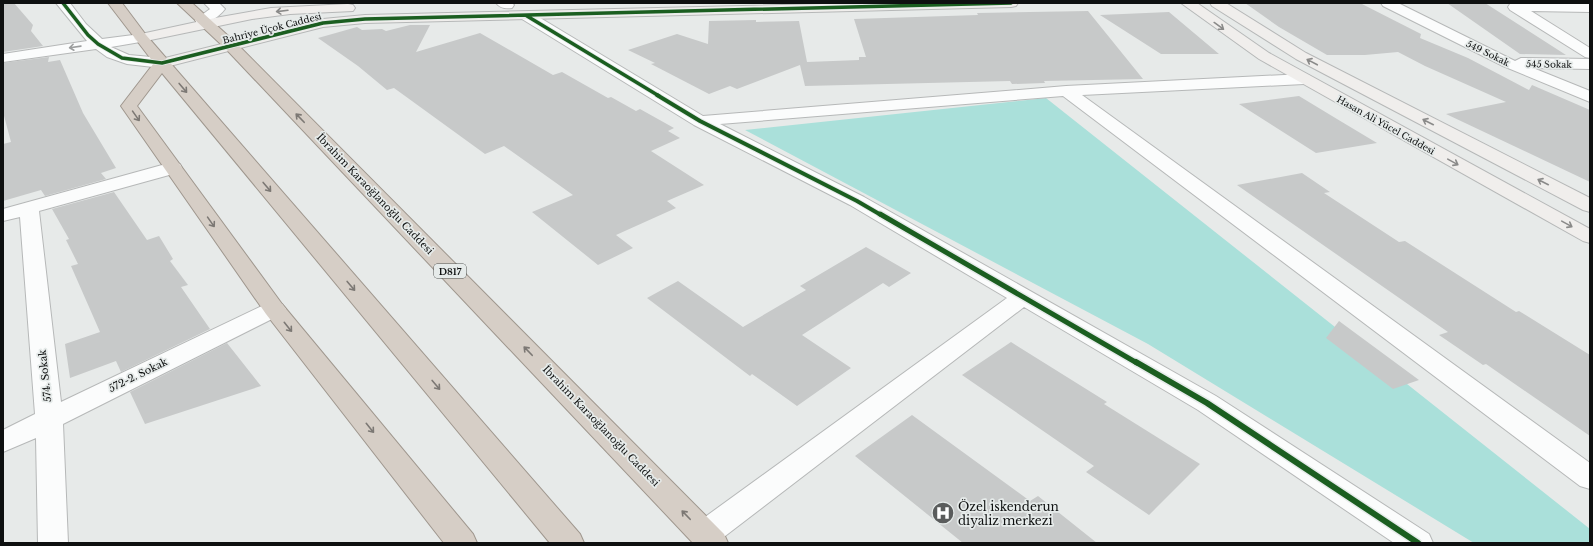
<svg xmlns="http://www.w3.org/2000/svg" width="1593" height="546" viewBox="0 0 1593 546" font-family="'Libre Baskerville',serif">
<style>
.green{fill:#aae0da}
.building{fill:#c7c9c9}
.lines{fill:none;stroke-linecap:round;stroke-linejoin:round}
.street-casing{stroke:#b6b8b8;stroke-width:2}
.secondary-casing{stroke:#b6b8b8;stroke-width:2}
.highway-casing{stroke:#9f978e;stroke-width:2}
.street{fill:#fbfcfc;fill-rule:evenodd}
.secondary{fill:#f0eeec;fill-rule:evenodd}
.highway{fill:#d6cec6;fill-rule:evenodd}
.cycleway-far3-casing{stroke:#e6ebea;stroke-width:5}
.cycleway-far2-casing{stroke:#e6ebea;stroke-width:6}
.cycleway-far1-casing{stroke:#e6ebea;stroke-width:8}
.cycleway-casing{stroke:#e6ebea;stroke-width:9}
.cycleway-far3{stroke:#1b5e20;stroke-width:3.5}
.cycleway-far2{stroke:#1b5e20;stroke-width:4}
.cycleway-far1{stroke:#1b5e20;stroke-width:5}
.cycleway{stroke:#1b5e20;stroke-width:6}
.oneway{stroke:#8a8a89}
.oneway2{stroke:#9c9e9e}
.oneway3{stroke:#7c7874}
.labels{text-anchor:middle;dominant-baseline:central;stroke-width:3.5;stroke-linejoin:round;paint-order:stroke}
.far-street-label{font-size:9px;fill:#0e1010;stroke:#e6ebea}
.shield{fill:#e6ebea;stroke:#4f5251;stroke-width:1}
.shield-label{font-size:9px;font-weight:bold;fill:#0e1010}
.street-label{font-size:10px;fill:#0e1010;stroke:#e6ebea}
.near-poi-label{font-size:12px;fill:#0e1010;stroke:#e6ebea;text-anchor:start}
</style>
<rect width="100%" height="100%" fill="#e7eae9"/>
<path class="green" d="M 1046,98 L 1590,529 L 1590,543 L 1474,543 L 1148,344 L 745,130 Z"/>
<path class="building" d="M 3,3 L 14,3 L 33,25 L 31,31 L 43,46 L 3,52 Z
M 1245,3 L 1360,3 L 1421,34 L 1420,38 L 1468,58 L 1529,90 L 1532,85 L 1590,110 L 1590,182 L 1446,114 L 1506,102 L 1425,66 L 1398,52 L 1365,55 L 1327,55 L 1279,27 Z
M 1447,3 L 1485,3 L 1566,55 L 1520,54 Z
M 1088,11 L 1143,79 L 1044,81 L 1045,83 L 1012,84 L 1010,81 L 805,86 L 800,65 L 737,89 L 730,86 L 709,94 L 651,64 L 655,63 L 628,50 L 677,34 L 708,44 L 709,21 L 756,20 L 756,22 L 799,21 L 807,62 L 859,60 L 859,57 L 866,57 L 854,19 L 978,15 L 977,13 Z
M 1169,12 L 1219,54 L 1161,54 L 1100,15 Z
M 410,25 L 430,25 L 416,52 L 480,33 L 553,75 L 562,72 L 608,98 L 611,97 L 636,111 L 640,109 L 674,128 L 668,131 L 680,138 L 651,151 L 704,185 L 667,201 L 676,208 L 616,235 L 633,248 L 598,265 L 532,212 L 573,195 L 504,146 L 485,154 L 394,88 L 387,90 L 358,66 L 318,38 L 357,27 L 362,30 L 382,29 L 386,31 Z
M 49,57 L 48,62 L 60,60 L 83,113 L 116,168 L 101,173 L 106,179 L 45,196 L 41,190 L 3,201 L 3,144 L 11,142 L 3,112 L 3,63 Z
M 1299,96 L 1337,119 L 1377,143 L 1316,153 L 1239,104 Z
M 1302,173 L 1330,192 L 1324,193 L 1399,242 L 1405,241 L 1516,312 L 1519,311 L 1590,355 L 1590,436 L 1486,364 L 1483,365 L 1439,335 L 1448,332 L 1237,185 Z
M 114,192 L 147,240 L 159,236 L 173,259 L 170,261 L 188,285 L 181,287 L 210,329 L 121,372 L 116,361 L 70,378 L 65,344 L 100,332 L 71,266 L 78,264 L 66,240 L 69,239 L 52,209 Z
M 866,247 L 911,273 L 889,287 L 883,283 L 802,335 L 851,368 L 797,406 L 752,374 L 750,376 L 647,298 L 678,281 L 743,327 L 806,290 L 800,286 Z
M 1339,321 L 1419,380 L 1393,389 L 1326,338 Z
M 1011,342 L 1107,402 L 1104,404 L 1200,464 L 1149,515 L 1086,472 L 1094,466 L 962,375 Z
M 227,343 L 261,386 L 145,424 L 130,392 Z
M 912,415 L 1030,501 L 1038,496 L 1097,543 L 963,543 L 855,456 Z"/>
<g class="lines">
<g class="street-casing">
<path id="street" d="M 56,3 L 70,3 L 86,24 L 102,39 L 141,34 L 146,35 L 148,38 L 146,41 L 111,47 L 129,55 L 162,58 L 167,60 L 170,63 L 167,66 L 162,68 L 127,64 L 107,57 L 96,49 L 3,62 L 3,54 L 87,41 Z
M 204,3 L 219,3 L 225,9 C 219,17 207,25 197,23 L 195,20 L 210,9 Z
M 496,3 L 512,3 L 514,5 L 512,8 C 506,9 500,8 496,3 Z
M 1381,3 L 1398,3 L 1515,61 L 1521,58 L 1590,59 L 1590,69 L 1533,68 L 1590,91 L 1590,102 L 1503,66 L 1383,6 Z
M 1515,3 L 1590,4 L 1590,12 L 1531,11 L 1590,48 L 1590,58 L 1585,57 L 1510,10 L 1508,7 L 1510,4 Z
M 527,12 L 532,13 L 703,116 L 1066,86 L 1304,74 L 1310,76 L 1312,79 L 1310,82 L 1304,84 L 1082,95 L 1590,463 L 1590,489 L 1580,486 L 1063,96 L 720,124 L 864,197 L 1216,396 L 1429,534 L 1433,543 L 1394,543 L 1198,410 L 1024,307 L 716,543 L 694,543 L 690,534 L 694,525 L 1007,298 L 850,205 L 694,125 L 522,19 L 520,16 L 522,13 Z
M 173,162 L 180,164 L 182,168 L 180,172 L 39,211 L 61,402 L 266,304 L 274,302 L 282,304 L 286,309 L 282,314 L 63,424 L 68,543 L 38,543 L 36,438 L 3,452 L 3,430 L 35,414 L 20,217 L 3,221 L 3,209 Z"/>
</g>
<g class="secondary-casing">
<path id="secondary" d="M 863,3 L 1018,3 L 1016,6 L 1011,7 L 365,23 L 323,27 L 162,68 L 157,66 L 154,63 L 157,60 L 323,19 L 365,15 Z
M 1181,3 L 1197,3 L 1269,53 L 1590,229 L 1590,243 L 1583,241 L 1259,59 Z
M 1210,3 L 1226,3 L 1306,53 L 1590,198 L 1590,212 L 1583,210 L 1296,59 L 1212,6 Z
M 348,4 L 353,5 L 355,8 L 353,11 L 290,14 L 252,19 L 141,42 L 136,41 L 134,38 L 136,35 L 141,34 L 215,18 L 271,8 Z"/>
</g>
<g class="highway-casing">
<path id="highway" d="M 108,3 L 122,3 L 146,35 L 580,534 L 584,543 L 550,543 L 162,73 L 137,106 L 282,304 L 473,534 L 477,543 L 444,543 L 266,314 L 121,106 L 154,63 Z
M 177,3 L 192,3 L 236,43 L 724,534 L 728,543 L 693,543 L 226,49 Z"/>
</g>
<use href="#street" class="street"/>
<use href="#secondary" class="secondary"/>
<use href="#highway" class="highway"/>
<g class="cycleway-far3-casing">
<path id="cycleway-far3" d="M 63,3 L 88,35 L 98,44 L 122,58 L 162,63 L 323,23 L 365,19 L 1011,3
M 527,16 L 659,96"/>
</g>
<g class="cycleway-far2-casing">
<path id="cycleway-far2" d="M 657,95 L 700,121 L 857,201 L 881,215"/>
</g>
<g class="cycleway-far1-casing">
<path id="cycleway-far1" d="M 880,214 L 1137,363"/>
</g>
<g class="cycleway-casing">
<path id="cycleway" d="M 1136,362 L 1207,403 L 1418,543"/>
</g>
<use href="#cycleway-far3" class="cycleway-far3"/>
<use href="#cycleway-far2" class="cycleway-far2"/>
<use href="#cycleway-far1" class="cycleway-far1"/>
<use href="#cycleway" class="cycleway"/>
</g>
<defs><path id="oneway-shaft" d="M-6 0H5M1.5-3L5.5 0L1.5 3" fill="none" stroke-width="1.6" stroke-linecap="round" stroke-linejoin="round"/></defs>
<g class="oneway">
<use href="#oneway-shaft" transform="translate(282 11) rotate(173)"/>
<use href="#oneway-shaft" transform="translate(1219 26) rotate(36)"/>
<use href="#oneway-shaft" transform="translate(1312 62) rotate(-152)"/>
<use href="#oneway-shaft" transform="translate(1428 122) rotate(-153)"/>
<use href="#oneway-shaft" transform="translate(1453 162) rotate(29)"/>
<use href="#oneway-shaft" transform="translate(1543 182) rotate(-153)"/>
<use href="#oneway-shaft" transform="translate(1567 224) rotate(29)"/>
</g>
<use class="oneway2" href="#oneway-shaft" transform="translate(75 47) rotate(172)"/>
<g class="oneway3">
<use href="#oneway-shaft" transform="translate(183 88) rotate(50)"/>
<use href="#oneway-shaft" transform="translate(136 116) rotate(55)"/>
<use href="#oneway-shaft" transform="translate(300 118) rotate(-134)"/>
<use href="#oneway-shaft" transform="translate(267 187) rotate(50)"/>
<use href="#oneway-shaft" transform="translate(211 222) rotate(55)"/>
<use href="#oneway-shaft" transform="translate(351 286) rotate(50)"/>
<use href="#oneway-shaft" transform="translate(288 327) rotate(51)"/>
<use href="#oneway-shaft" transform="translate(528 351) rotate(-134)"/>
<use href="#oneway-shaft" transform="translate(436 385) rotate(50)"/>
<use href="#oneway-shaft" transform="translate(370 428) rotate(51)"/>
<use href="#oneway-shaft" transform="translate(686 515) rotate(-134)"/>
</g>
<defs>
<g id="hospital-disc" transform="scale(1.15)"><circle r="9.5" fill="#5a5c5c" stroke="#e6ebea"/><path d="M-5-5h3v3.5h4V-5h3V5h-3V1.5h-4V5h-3Z" fill="#fff"/></g>
</defs>
<g fill-rule="evenodd">
<use href="#hospital-disc" x="943" y="513"/>
</g>
<g class="labels">
<g class="far-street-label">
<text transform="translate(272 28) rotate(-14)">Bahriye Üçok Caddesi</text>
<text transform="translate(1488 53) rotate(26)">549 Sokak</text>
<text transform="translate(1549 64) rotate(1)">545 Sokak</text>
<text transform="translate(1386 125) rotate(29)">Hasan Ali Yücel Caddesi</text>
</g>
<rect class="shield" x="434" y="264" width="32" height="14" rx="3"/>
<g class="shield-label">
<text x="450" y="271">D817</text>
</g>
<g class="street-label">
<text transform="translate(375 194) rotate(46)">İbrahim Karaoğlanoğlu Caddesi</text>
<text transform="translate(138 375) rotate(-26)">572-2. Sokak</text>
<text transform="translate(45 376) rotate(-96)">574. Sokak</text>
<text transform="translate(601 426) rotate(46)">İbrahim Karaoğlanoğlu Caddesi</text>
</g>
<g class="near-poi-label">
<text x="958" y="506">Özel iskenderun<tspan x="958" dy="14">diyaliz merkezi</tspan></text>
</g>
</g>
<rect width="1593" height="546" fill="none" stroke="#0e1010" stroke-width="8"/>
</svg>
